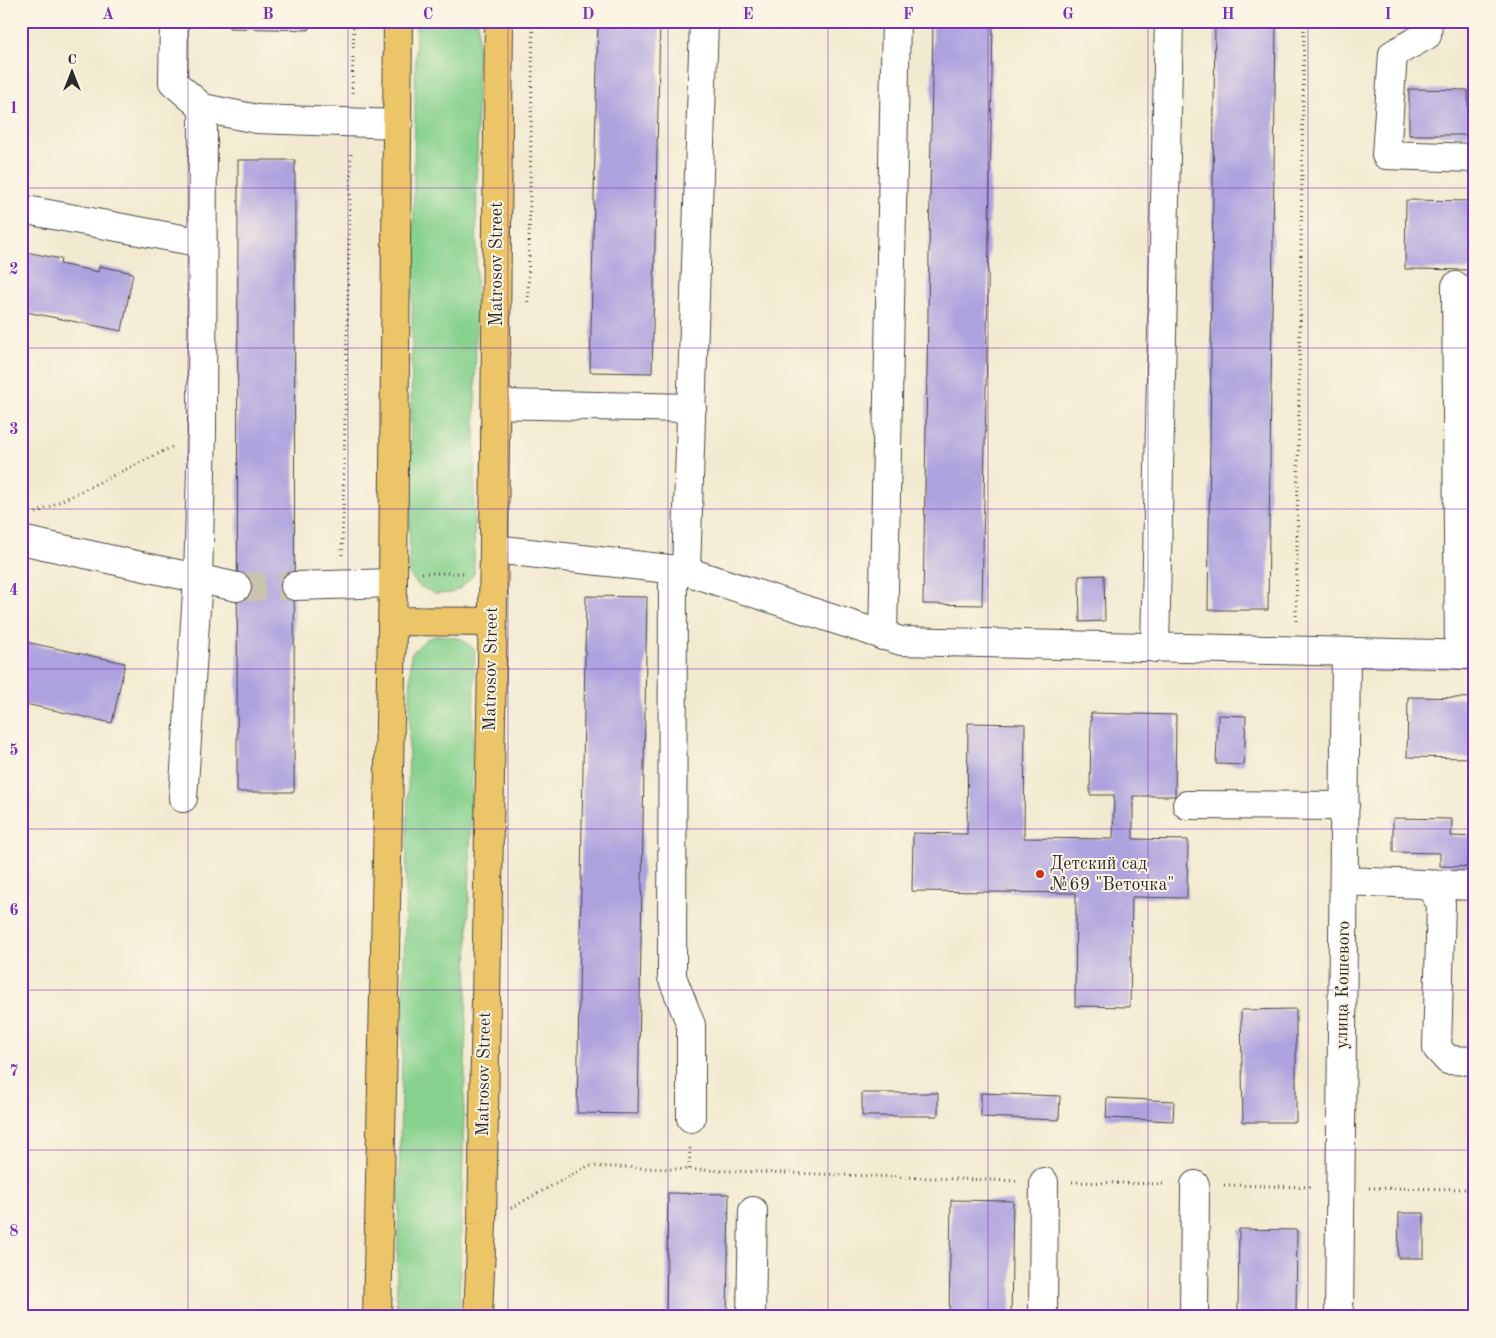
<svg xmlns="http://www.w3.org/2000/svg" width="1496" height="1338" viewBox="0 0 1496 1338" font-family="'Old Standard TT',serif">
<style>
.green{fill:#88d28f;stroke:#5a7e5d}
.building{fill:#ada2de}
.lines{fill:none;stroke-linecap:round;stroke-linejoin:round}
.minor-tunnel{stroke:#cac4af;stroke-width:28;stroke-dasharray:28 14;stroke-linecap:butt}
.minor-casing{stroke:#494844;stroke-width:30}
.major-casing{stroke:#494844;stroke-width:30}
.path{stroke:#494844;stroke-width:3;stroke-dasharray:1 4;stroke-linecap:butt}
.minor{stroke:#fff;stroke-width:28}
.major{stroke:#edc569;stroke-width:28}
.grid{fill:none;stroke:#7b2cbf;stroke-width:1;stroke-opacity:0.55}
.poi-dot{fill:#c8321e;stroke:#fcf5e5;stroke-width:2}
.labels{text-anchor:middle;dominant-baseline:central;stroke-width:4;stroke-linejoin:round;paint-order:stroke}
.street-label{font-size:18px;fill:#2b2b2b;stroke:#fcf5e5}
.poi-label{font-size:18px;fill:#2b2b2b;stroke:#fcf5e5;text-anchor:start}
.neatline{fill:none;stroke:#7b2cbf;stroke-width:2}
.grid-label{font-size:16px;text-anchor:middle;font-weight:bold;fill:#7b2cbf}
</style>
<rect width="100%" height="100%" fill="#fcf5e5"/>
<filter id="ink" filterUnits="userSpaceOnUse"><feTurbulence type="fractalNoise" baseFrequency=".02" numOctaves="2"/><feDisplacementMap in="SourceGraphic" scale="10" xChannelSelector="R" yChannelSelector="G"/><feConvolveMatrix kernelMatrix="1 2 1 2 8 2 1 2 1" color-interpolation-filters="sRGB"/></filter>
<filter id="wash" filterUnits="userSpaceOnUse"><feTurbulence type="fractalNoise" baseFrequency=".0096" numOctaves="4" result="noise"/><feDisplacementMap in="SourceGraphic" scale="20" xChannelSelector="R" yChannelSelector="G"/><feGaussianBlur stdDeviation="1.12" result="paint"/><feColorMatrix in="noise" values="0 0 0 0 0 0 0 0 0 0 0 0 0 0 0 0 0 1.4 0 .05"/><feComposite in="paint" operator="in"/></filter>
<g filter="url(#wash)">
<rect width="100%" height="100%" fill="#f2ead0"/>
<path class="green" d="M 416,21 L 478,21 L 474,574 L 462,587 L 451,593 L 436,594 L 419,586 L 409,574 Z
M 440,635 L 462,639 L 475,650 L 459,1317 L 396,1317 L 411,654 L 426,639 Z"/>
<g id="blocks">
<path class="building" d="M 229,21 L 309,21 L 309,30 L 229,28 Z
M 598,21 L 660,21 L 652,373 L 590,372 Z
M 933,21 L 993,21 L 982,605 L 923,604 Z
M 1215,21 L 1276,21 L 1268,610 L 1208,610 Z
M 1409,89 L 1468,90 L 1468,135 L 1409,135 Z
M 238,160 L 295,160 L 294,792 L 237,792 Z
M 1406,200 L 1475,201 L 1475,270 L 1405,269 Z
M 21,251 L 61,259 L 60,264 L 98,272 L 99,266 L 133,273 L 122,331 L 21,311 Z
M 1104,575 L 1105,621 L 1080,622 L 1079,576 Z
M 586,596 L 647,597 L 638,1114 L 577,1113 Z
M 21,641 L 125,663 L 112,723 L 21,703 Z
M 1408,697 L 1475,698 L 1475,758 L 1407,757 Z
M 1091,713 L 1176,715 L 1175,796 L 1133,796 L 1133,839 L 1188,840 L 1187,898 L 1132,897 L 1130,1007 L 1075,1006 L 1076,893 L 912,891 L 913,833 L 967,834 L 968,723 L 1025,724 L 1024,838 L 1113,839 L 1114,795 L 1090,795 Z
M 1218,715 L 1246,716 L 1244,765 L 1216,764 Z
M 1393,818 L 1452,819 L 1451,836 L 1475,837 L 1475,867 L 1440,866 L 1440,853 L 1393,852 Z
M 1296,1009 L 1296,1122 L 1243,1122 L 1241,1010 Z
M 862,1093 L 938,1093 L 938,1116 L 862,1116 Z
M 981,1093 L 1060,1096 L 1059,1120 L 981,1117 Z
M 1107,1098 L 1174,1101 L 1173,1121 L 1106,1118 Z
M 668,1193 L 729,1194 L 727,1317 L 666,1317 Z
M 951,1200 L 1013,1201 L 1011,1317 L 949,1317 Z
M 1399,1213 L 1424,1213 L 1424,1258 L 1398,1258 Z
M 1239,1229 L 1297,1230 L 1296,1317 L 1238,1317 Z
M 571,1314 L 599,1314 L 599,1317 L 571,1317 Z"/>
</g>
</g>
<g filter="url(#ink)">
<use href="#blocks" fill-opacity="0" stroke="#494844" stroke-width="1"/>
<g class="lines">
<path class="minor-tunnel" d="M 237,587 L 295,586"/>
<g class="minor-casing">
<path id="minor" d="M 174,21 L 173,82 L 203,108 L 257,119 L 398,124
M 1428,21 L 1427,35 L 1393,54 L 1386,155 L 1475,158
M 21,209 L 203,243
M 1456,286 L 1459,655
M 496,404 L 692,408
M 21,540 L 237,587
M 494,549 L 686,571 L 901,641 L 1475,655
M 673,569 L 672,977 L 691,1025 L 691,1118
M 686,571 L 704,21
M 295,586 L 393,583
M 883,636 L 896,21
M 1155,648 L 1169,21
M 183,798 L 198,579 L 202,433 L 203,108
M 1187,805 L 1345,806
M 1344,881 L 1475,886
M 1428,884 L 1441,903 L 1437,1048 L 1448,1060 L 1475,1061
M 751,1317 L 753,1211
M 1043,1317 L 1044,1182
M 1194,1317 L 1195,1185
M 1339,1317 L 1346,653"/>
</g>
<g class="major-casing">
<path id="major" d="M 392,621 L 492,622
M 377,1317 L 393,583 L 398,21
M 478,1317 L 482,1224 L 494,549 L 499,21"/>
</g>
<path class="path" d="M 352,93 L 354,21
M 528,302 L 533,21
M 36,513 L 172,447
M 342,555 L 351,152
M 422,573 L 466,573
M 1296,621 L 1304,21
M 689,1169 L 690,1146
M 1072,1182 L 1166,1184
M 1224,1185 L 1311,1187
M 1369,1188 L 1475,1189
M 511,1208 L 588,1166 L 1016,1181"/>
<use href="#minor" class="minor"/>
<use href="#major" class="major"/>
</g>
</g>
<path class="grid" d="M 188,21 L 188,1317M 348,21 L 348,1317M 508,21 L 508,1317M 668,21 L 668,1317M 828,21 L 828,1317M 988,21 L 988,1317M 1148,21 L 1148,1317M 1308,21 L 1308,1317M 21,188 L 1475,188M 21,348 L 1475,348M 21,509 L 1475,509M 21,669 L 1475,669M 21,829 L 1475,829M 21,990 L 1475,990M 21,1150 L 1475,1150"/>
<circle class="poi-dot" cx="1040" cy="874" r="5"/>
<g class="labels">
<g class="street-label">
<text transform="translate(497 264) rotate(-90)">Matrosov Street</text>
<text transform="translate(491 669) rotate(-89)">Matrosov Street</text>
<text transform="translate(1343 985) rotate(-89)">улица Кошевого</text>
<text transform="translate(484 1074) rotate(-89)">Matrosov Street</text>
</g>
<g class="poi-label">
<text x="1050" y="864">Детский сад<tspan x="1050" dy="21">№69 "Веточка"</tspan></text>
</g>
</g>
<rect width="1496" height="1338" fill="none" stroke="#fcf5e5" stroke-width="55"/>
<g transform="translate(72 72)" stroke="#fcf5e5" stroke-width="4" paint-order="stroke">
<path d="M0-4L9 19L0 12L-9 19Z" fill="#2b2b2b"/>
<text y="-8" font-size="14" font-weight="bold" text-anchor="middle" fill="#2b2b2b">С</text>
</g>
<rect x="28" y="28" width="1440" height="1282" class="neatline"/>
<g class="grid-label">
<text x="108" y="19">A</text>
<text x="268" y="19">B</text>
<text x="428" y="19">C</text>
<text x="588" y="19">D</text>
<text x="748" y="19">E</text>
<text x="908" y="19">F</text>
<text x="1068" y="19">G</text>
<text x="1228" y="19">H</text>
<text x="1388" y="19">I</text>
<text x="14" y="113">1</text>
<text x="14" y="274">2</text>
<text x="14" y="434">3</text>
<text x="14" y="595">4</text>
<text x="14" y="755">5</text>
<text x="14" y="915">6</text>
<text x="14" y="1076">7</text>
<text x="14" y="1236">8</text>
</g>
</svg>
